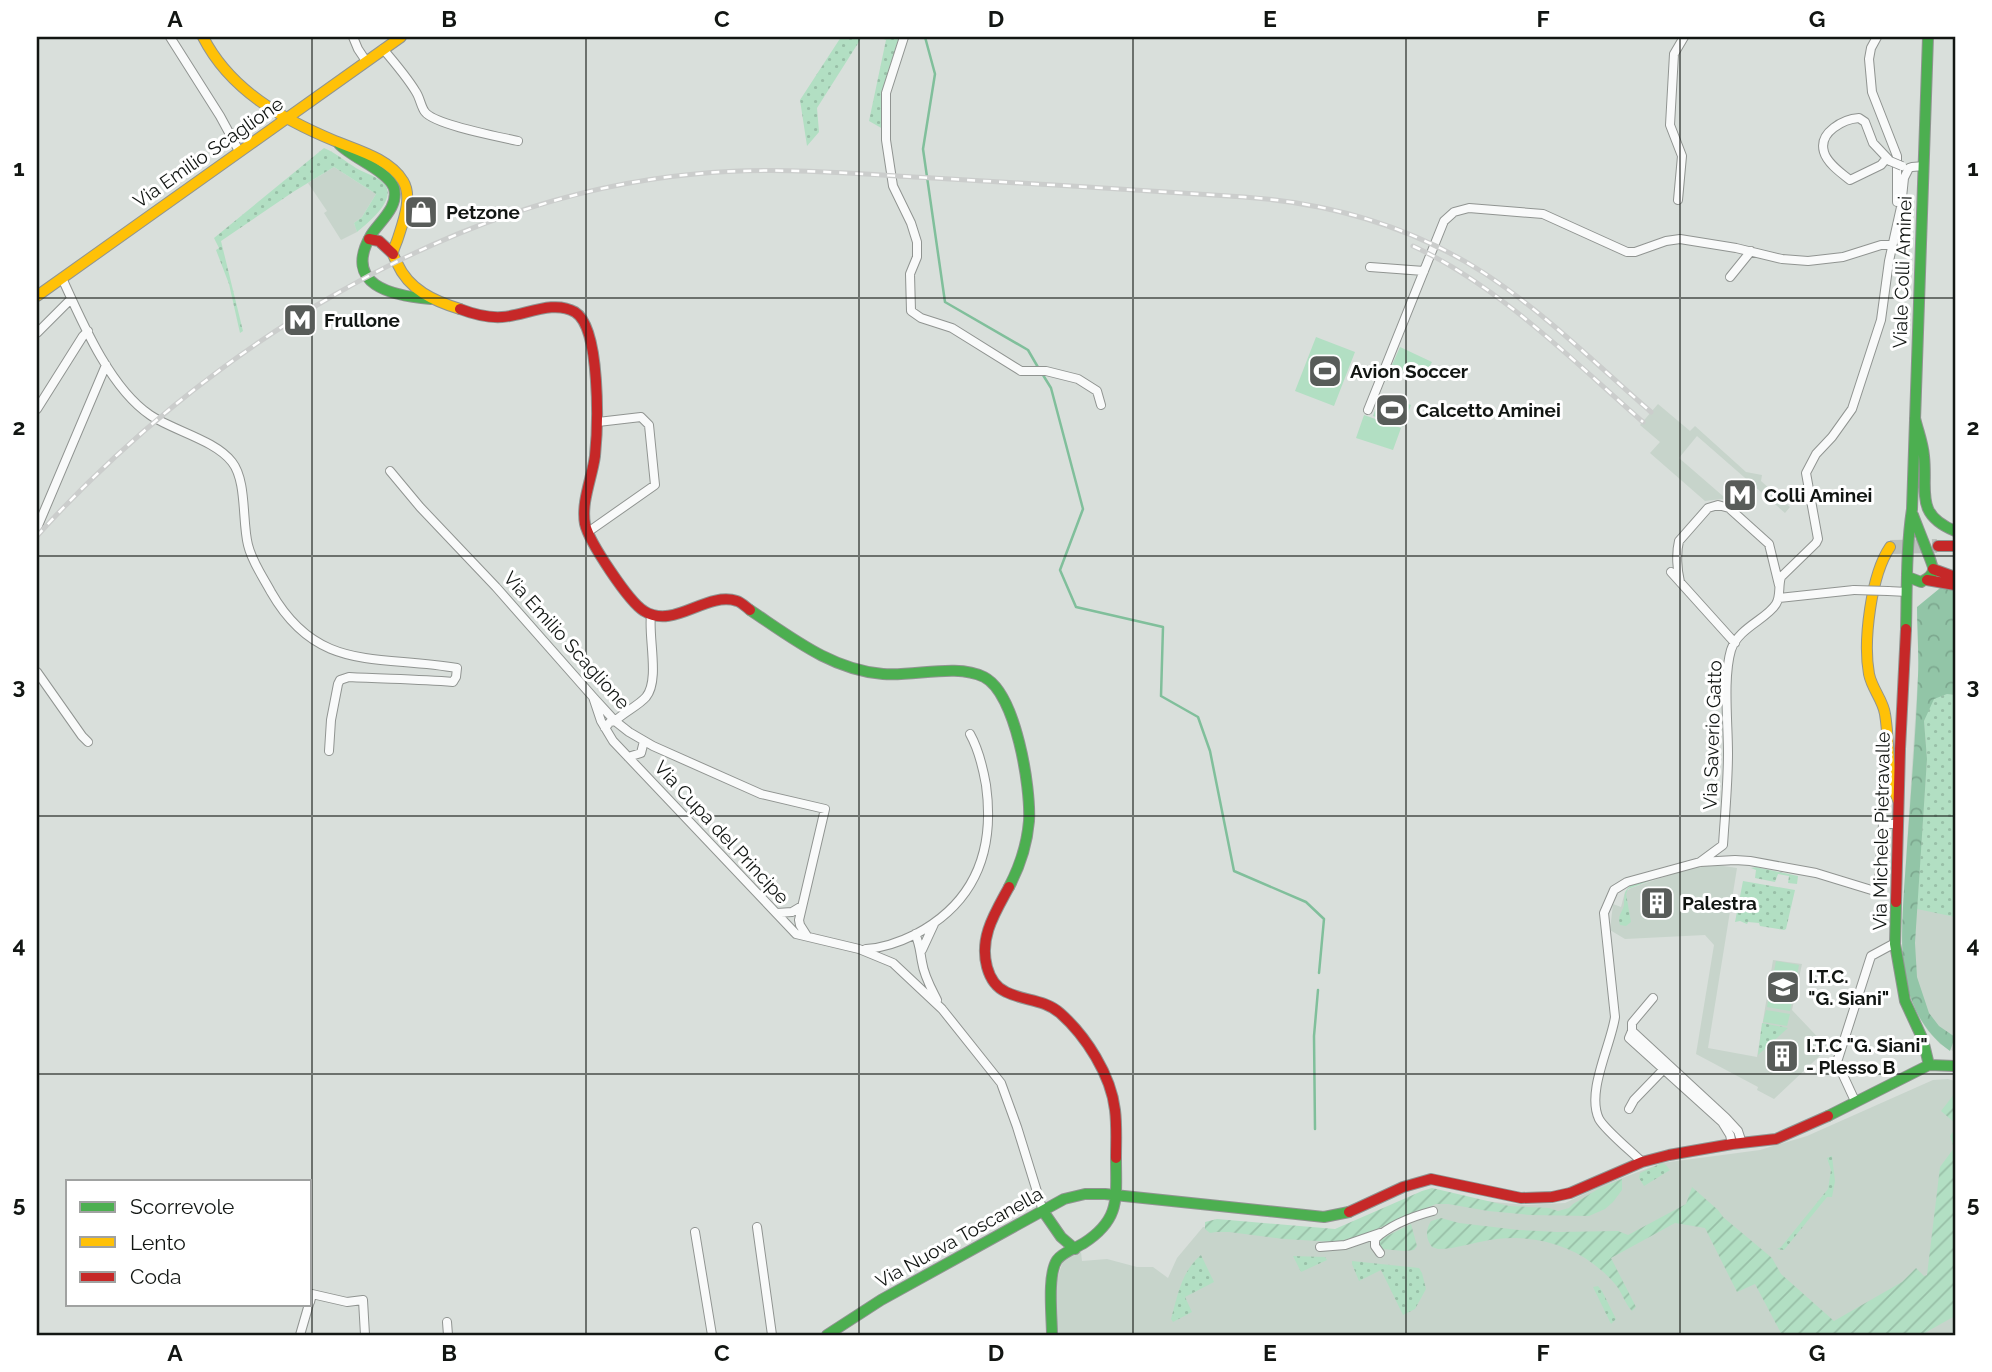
<svg xmlns="http://www.w3.org/2000/svg" width="1992" height="1372" viewBox="0 0 1992 1372" font-family="Raleway,sans-serif">
<style>
.built{fill:#c7d4cb}
.grass{fill:url(#grass-dots)}
.forest{fill:url(#forest-crowns)}
.garden{fill:url(#garden-furrows)}
.pitch{fill:#b2dfc3}
.lines{fill:none;stroke-linecap:round;stroke-linejoin:round}
.stream{stroke:#80bf9b;stroke-width:2.5}
.highway-tunnel{stroke:#bbc1bd;stroke-width:14;stroke-dasharray:14 7;stroke-linecap:butt}
.street-casing{stroke:#909491;stroke-width:10}
.fast-casing{stroke:#909491;stroke-width:12}
.slow-casing{stroke:#909491;stroke-width:12}
.jam-casing{stroke:#909491;stroke-width:12}
.street{stroke:#f9fafa;stroke-width:8}
.fast{stroke:#4caf50;stroke-width:10}
.slow{stroke:#ffc107;stroke-width:10}
.jam{stroke:#c62828;stroke-width:10}
.rail-casing{stroke:#cbcdcc;stroke-width:5}
.rail{stroke:#fff;stroke-width:2.5;stroke-dasharray:8;stroke-linecap:butt}
.street-bridge-casing{stroke:#909491;stroke-width:10;stroke-linecap:butt}
.street-bridge{stroke:#f9fafa;stroke-width:8}
.grid{fill:none;stroke:#121613;stroke-width:2;stroke-opacity:0.55}
.labels{text-anchor:middle;dominant-baseline:central;stroke-width:6;stroke-linejoin:round;paint-order:stroke}
.street-label{font-size:19px;fill:#121613;stroke:#fff}
.poi-label{font-size:19px;font-weight:bold;fill:#121613;stroke:#fff;text-anchor:start}
.neatline{fill:none;stroke:#121613;stroke-width:2.5}
.grid-label{font-size:23px;text-anchor:middle;font-weight:bold;fill:#121613}
</style>
<defs>
<pattern id="grass-dots" width="8" height="8" patternUnits="userSpaceOnUse" patternTransform="scale(1.75)"><rect width="8" height="8" fill="#b2dfc3"/><path d="M2 2h.1M6 6h.1" fill="none" stroke="#98bfa7" stroke-width="1.8" stroke-linecap="round"/></pattern>
<pattern id="forest-crowns" width="20" height="18" patternUnits="userSpaceOnUse" patternTransform="scale(1.75)"><rect width="20" height="18" fill="#92c5a7"/><path d="M2 6a3 3 0 1 1 6 0M12 15a3 3 0 1 1 6 0" fill="none" stroke="#7da88f"/></pattern>
<pattern id="garden-furrows" width="10" height="10" patternUnits="userSpaceOnUse" patternTransform="scale(1.75)"><rect width="10" height="10" fill="#b2dfc3"/><path d="M-1 1l2-2M0 10L10 0M9 11l2-2" fill="none" stroke="#98bfa7"/></pattern>
</defs>
<rect width="100%" height="100%" fill="#d9dfdb"/>
<path class="built" d="M 334,167 L 376,194 L 362,217 L 354,223 L 357,232 L 341,240 L 324,213 L 327,211 L 308,183 Z
M 1658,404 L 1690,431 L 1695,426 L 1746,472 L 1762,475 L 1761,481 L 1790,507 L 1785,513 L 1697,436 L 1679,458 L 1731,503 L 1722,499 L 1705,501 L 1650,453 L 1660,442 L 1640,425 Z
M 1955,629 L 1955,1052 L 1940,1044 L 1928,1031 L 1918,1016 L 1903,941 L 1904,889 L 1918,675 Z
M 1710,864 L 1737,868 L 1708,1048 L 1757,1057 L 1773,960 L 1802,964 L 1792,1010 L 1828,1048 L 1774,1099 L 1757,1090 L 1758,1087 L 1696,1054 L 1714,945 L 1705,935 L 1625,939 L 1610,930 L 1613,904 L 1621,907 L 1625,892 L 1631,888 L 1700,865 Z
M 1948,1079 L 1955,1081 L 1955,1335 L 1055,1335 L 1055,1285 L 1063,1261 L 1073,1254 L 1081,1252 L 1082,1261 L 1107,1259 L 1137,1267 L 1153,1267 L 1168,1278 L 1177,1258 L 1203,1227 L 1334,1234 L 1441,1197 L 1527,1205 L 1565,1203 L 1601,1186 L 1662,1163 L 1760,1150 L 1807,1136 L 1933,1080 Z"/>
<path class="grass" d="M 841,37 L 862,37 L 817,108 L 819,132 L 807,146 L 800,100 Z
M 878,37 L 899,37 C 891,68 881,97 883,129 L 869,121 L 886,40 Z
M 324,148 C 336,153 345,161 356,168 C 364,173 374,175 381,181 C 402,196 368,223 357,232 L 354,223 L 362,217 L 376,194 L 334,167 L 293,192 L 221,241 L 243,331 L 240,333 L 229,284 L 216,250 L 219,248 L 214,238 Z
M 1947,694 L 1955,695 L 1955,917 L 1917,909 L 1927,759 L 1924,721 L 1933,698 Z
M 1756,867 L 1798,876 L 1797,884 L 1788,883 L 1789,876 L 1778,874 L 1775,882 L 1755,878 L 1756,870 L 1751,868 Z
M 1660,877 L 1628,889 L 1626,894 L 1631,922 L 1626,926 L 1620,925 C 1617,916 1622,913 1624,905 C 1624,902 1624,897 1625,893 C 1629,881 1649,880 1660,877 Z
M 1743,881 L 1795,890 L 1786,929 L 1784,930 L 1760,926 L 1759,923 L 1748,922 L 1747,924 L 1740,921 L 1735,922 Z
M 1762,1023 L 1788,1028 L 1758,1055 Z
M 1832,1156 L 1835,1181 L 1832,1197 L 1827,1197 L 1784,1250 L 1777,1249 L 1781,1247 L 1828,1189 L 1831,1170 L 1827,1158 Z
M 1662,1163 L 1666,1165 L 1670,1170 L 1644,1186 L 1639,1178 L 1640,1173 Z
M 1201,1255 L 1214,1282 L 1185,1297 L 1192,1312 L 1173,1322 L 1171,1319 C 1178,1295 1181,1272 1201,1255 Z
M 1293,1256 L 1325,1257 L 1327,1260 L 1301,1272 Z
M 1352,1261 L 1419,1268 L 1422,1273 L 1426,1289 L 1415,1309 L 1403,1315 L 1381,1270 L 1359,1281 L 1352,1264 Z
M 1598,1286 L 1602,1291 L 1616,1319 L 1611,1324 L 1593,1287 Z"/>
<path class="forest" d="M 1945,584 L 1955,586 L 1955,695 L 1947,694 L 1934,699 L 1924,721 L 1927,759 L 1915,943 L 1917,977 L 1929,1013 L 1939,1026 L 1955,1037 L 1950,1051 C 1927,1035 1914,1012 1907,986 C 1897,950 1905,885 1907,847 C 1911,790 1916,733 1918,676 C 1919,653 1917,630 1917,607 Z"/>
<path class="garden" d="M 1955,1093 L 1955,1123 L 1941,1111 Z
M 1955,1129 L 1955,1316 L 1921,1335 L 1782,1335 L 1755,1284 L 1737,1292 L 1705,1228 L 1675,1223 L 1611,1258 L 1636,1307 L 1632,1311 C 1625,1304 1622,1292 1615,1284 C 1585,1249 1542,1234 1497,1239 C 1477,1241 1458,1249 1438,1249 L 1432,1247 C 1426,1239 1425,1231 1431,1221 L 1441,1218 L 1459,1223 L 1519,1230 L 1557,1232 L 1618,1231 L 1628,1235 L 1686,1204 L 1692,1187 L 1718,1210 L 1723,1217 L 1772,1258 L 1781,1274 L 1834,1321 L 1902,1282 L 1916,1268 L 1924,1276 L 1927,1275 L 1940,1167 L 1954,1148 L 1950,1136 Z
M 1622,1179 L 1622,1190 L 1613,1202 L 1605,1209 L 1589,1216 L 1530,1215 L 1488,1211 L 1448,1204 L 1436,1204 L 1360,1236 L 1335,1242 L 1284,1239 L 1229,1232 L 1216,1232 L 1210,1233 L 1205,1229 L 1205,1222 L 1217,1219 L 1335,1229 L 1422,1191 L 1432,1188 L 1509,1206 L 1549,1208 L 1558,1211 L 1569,1208 L 1573,1204 L 1600,1188 Z
M 1411,1224 L 1417,1246 L 1414,1250 L 1405,1251 L 1381,1249 L 1378,1244 L 1379,1240 Z"/>
<path class="pitch" d="M 1316,337 L 1355,352 L 1334,406 L 1295,391 Z
M 1400,347 L 1432,362 L 1423,380 L 1392,365 Z
M 1381,394 L 1411,405 L 1403,427 L 1373,416 Z
M 1364,415 L 1401,428 L 1393,450 L 1356,438 Z
M 1776,961 L 1799,965 L 1790,1011 L 1767,1007 Z
M 1766,1010 L 1790,1014 L 1787,1026 L 1763,1022 Z"/>
<g class="lines">
<path class="stream" d="M 925,37 L 935,74 L 923,149 L 945,302 L 1028,350 L 1039,369
M 1043,375 L 1051,388 L 1083,509 L 1060,570 L 1076,607 L 1163,627 L 1161,696 L 1198,717 L 1210,751 L 1234,871 L 1306,902 L 1324,919 L 1319,973
M 1315,1129 L 1314,1036 L 1318,990"/>
<path class="highway-tunnel" d="M 1890,547 L 1937,546"/>
<g class="street-casing">
<path id="street" d="M 170,37 L 220,116 L 239,151
M 353,37 L 358,49 L 366,61
M 904,37 L 886,93 L 886,140 L 893,186 L 911,223 L 917,242 L 917,257 L 910,274 L 911,311 L 921,318 L 952,328 L 1021,371 L 1046,371 L 1078,379 L 1097,391 L 1101,405
M 1877,37 L 1871,48 L 1869,59 L 1872,92 L 1897,156 L 1897,202
M 383,49 C 395,63 407,77 416,92 C 420,98 421,107 425,112 C 435,125 501,137 518,141
M 1886,159 L 1881,165 L 1850,180 C 1841,173 1827,163 1824,152 C 1818,132 1844,119 1859,118 L 1865,122 L 1873,143 L 1890,161
M 1678,200 L 1682,156 L 1670,125 L 1674,54 L 1684,37
M 1370,267 L 1424,271
M 1730,277 L 1751,251
M 62,278 C 82,322 110,388 150,415 C 174,431 215,440 232,462 C 247,481 242,522 248,545 C 252,562 263,577 271,592 C 318,674 378,654 457,668 L 456,677 L 453,682 C 418,679 384,679 349,677 L 340,680 L 338,684 L 331,720 L 329,751
M 37,333 L 71,299
M 37,409 L 83,336 L 88,331
M 1368,410 L 1444,221 L 1454,212 L 1469,208 L 1543,214 L 1627,252 L 1635,252 L 1666,241 L 1680,239 L 1736,248 L 1782,259 L 1808,261 L 1843,257 L 1881,245 L 1891,245
M 390,471 L 420,507 L 496,587 L 593,697 L 615,721 L 629,732 L 653,746 L 761,794 L 825,809 L 799,920 L 800,925 L 807,936
M 37,528 L 106,365
M 588,532 L 655,485 L 649,425 L 641,417 L 598,422
M 1671,572 L 1735,643
M 1680,582 C 1677,570 1676,553 1679,541 L 1708,508 L 1718,505 L 1729,508 L 1769,544 L 1779,585
M 1888,591 L 1907,592
M 1779,598 L 1854,590
M 37,672 L 82,736 L 88,742
M 593,697 L 601,721 L 613,741 L 796,934 L 859,949 L 893,963 L 942,1009 L 1001,1083 L 1017,1127 L 1043,1211
M 605,728 L 610,722 L 615,721 C 624,712 638,706 646,697 C 660,680 648,637 651,615
M 628,757 L 641,753 L 644,741
M 1700,862 L 1723,845 C 1725,814 1728,783 1728,753 C 1728,723 1723,677 1731,650 C 1738,628 1767,619 1776,604 C 1781,596 1778,586 1781,577 L 1816,543 L 1818,539 L 1806,473 L 1816,454 L 1832,437 L 1852,409 L 1881,320 L 1889,261 L 1901,207 L 1904,178 L 1909,168 L 1912,167 L 1924,166
M 777,913 L 792,912 L 802,906
M 915,934 C 920,944 920,952 922,962 C 924,976 931,988 937,1000
M 866,949 C 884,948 900,942 916,934 C 976,902 995,850 986,785 C 983,768 979,750 970,734
M 922,950 L 934,924
M 1632,1031 L 1632,1023 L 1653,998
M 1855,1101 L 1837,1062 L 1871,956 L 1895,943
M 1629,1109 L 1634,1100 L 1663,1070
M 1732,1144 L 1730,1135 L 1722,1122 L 1629,1038 L 1632,1031 L 1726,1118 L 1738,1131 L 1742,1143
M 1642,1162 C 1632,1152 1605,1130 1599,1119 C 1586,1092 1611,1045 1615,1017 L 1604,913 L 1614,890 L 1627,882 L 1700,862 L 1735,860 L 1750,861 L 1816,873 L 1878,892 L 1883,824 L 1898,824
M 757,1227 L 772,1335
M 695,1232 L 712,1335
M 1320,1247 L 1345,1245 L 1380,1233
M 1380,1253 L 1375,1246 L 1375,1239 C 1390,1225 1414,1216 1433,1211
M 310,1302 L 312,1294 L 347,1302 L 363,1300 L 365,1335
M 447,1322 L 448,1335
M 300,1335 L 309,1304"/>
</g>
<g class="fast-casing">
<path id="fast" d="M 339,144 C 352,158 388,171 394,188 C 399,207 380,221 371,235 C 342,285 392,296 431,299
M 1915,418 C 1918,431 1923,443 1924,456 C 1928,492 1914,514 1955,531
M 1908,577 L 1921,582 C 1926,579 1932,577 1933,570 C 1934,566 1916,524 1913,515
M 750,610 C 792,638 832,670 883,674 C 914,677 956,663 984,677 C 1016,693 1031,788 1029,821 C 1027,845 1020,866 1009,887
M 1906,629 C 1907,589 1906,549 1912,509 L 1928,37
M 1896,902 L 1895,944 L 1905,1001 L 1923,1040 L 1929,1065
M 1828,1116 L 1929,1065 L 1955,1066
M 1043,1211 L 1061,1237 L 1075,1249
M 827,1335 L 881,1300 L 1064,1199 L 1085,1194 L 1105,1194 L 1324,1217 L 1349,1212
M 1052,1335 C 1052,1317 1047,1275 1057,1260 C 1063,1252 1076,1248 1084,1243 C 1121,1219 1116,1198 1116,1158"/>
</g>
<g class="slow-casing">
<path id="slow" d="M 203,37 C 230,90 282,119 335,141 C 357,150 390,159 403,181 C 413,197 403,222 398,238 C 397,242 393,249 393,254 C 393,255 397,263 397,263 C 409,290 434,301 460,309
M 37,296 L 401,37
M 1890,547 C 1871,575 1863,641 1869,674 C 1872,689 1883,700 1885,714 C 1890,744 1886,772 1898,800"/>
</g>
<g class="jam-casing">
<path id="jam" d="M 369,239 L 379,241 L 393,254
M 460,309 C 473,314 487,318 502,317 C 524,316 553,299 575,312 C 601,328 598,427 595,456 C 592,478 581,502 585,524 C 589,542 629,602 644,611 C 674,630 706,591 737,601 C 741,602 746,607 750,610
M 1938,546 L 1955,546
M 1933,569 L 1955,577
M 1927,580 L 1955,585
M 1009,887 C 995,913 979,937 987,967 C 990,978 995,987 1006,992 C 1024,1001 1044,999 1060,1013 C 1086,1036 1111,1075 1115,1110 C 1117,1126 1116,1142 1116,1158
M 1896,902 L 1900,749 L 1906,629
M 1349,1212 L 1403,1187 L 1431,1179 L 1521,1198 L 1552,1197 L 1570,1193 L 1642,1162 L 1669,1155 L 1732,1144 L 1776,1139 L 1828,1116"/>
</g>
<use href="#street" class="street"/>
<use href="#fast" class="fast"/>
<use href="#slow" class="slow"/>
<use href="#jam" class="jam"/>
<g class="rail-casing">
<path id="rail" d="M 1413,246 C 1499,286 1571,359 1643,422
M 37,536 C 202,353 445,197 695,174 C 775,166 854,174 933,178 C 1037,184 1140,190 1244,197 C 1330,203 1411,226 1484,273 C 1545,313 1597,365 1651,412"/>
</g>
<use href="#rail" class="rail"/>
<g class="street-bridge-casing">
<path id="street-bridge" d="M 1890,161 L 1902,166
M 1854,590 L 1888,591"/>
</g>
<use href="#street-bridge" class="street-bridge"/>
</g>
<path class="grid" d="M 312,37 L 312,1335M 586,37 L 586,1335M 859,37 L 859,1335M 1133,37 L 1133,1335M 1406,37 L 1406,1335M 1680,37 L 1680,1335M 37,298 L 1955,298M 37,556 L 1955,556M 37,816 L 1955,816M 37,1074 L 1955,1074"/>
<defs>
<g id="shop-square" transform="scale(1.75)"><rect x="-9" y="-9" width="18" height="18" rx="4" fill="#585c59" stroke="#fff"/><path d="M-5-2.5h2.3a2.7 3.5 0 0 1 5.4 0H5L5.5 6h-11ZM-1.5-2.5h3a1.5 2.3 0 0 0-3 0Z" fill="#fff"/></g>
<g id="metro-square" transform="scale(1.75)"><rect x="-9" y="-9" width="18" height="18" rx="4" fill="#585c59" stroke="#fff"/><path d="M-5.5 5V-5H-3L0 0L3-5H5.5V5H3V-.5L0 4L-3-.5V5Z" fill="#fff"/></g>
<g id="stadium-square" transform="scale(1.75)"><rect x="-9" y="-9" width="18" height="18" rx="4" fill="#585c59" stroke="#fff"/><path d="M0-5a6.5 5 0 1 0 0 10a6.5 5 0 1 0 0-10ZM-3.5-1.8h7v3.6h-7Z" fill="#fff"/></g>
<g id="building-square" transform="scale(1.75)"><rect x="-9" y="-9" width="18" height="18" rx="4" fill="#585c59" stroke="#fff"/><path d="M-4-6H4V6H1V3H-1V6H-4ZM-2.5-4.3h1.7v1.8h-1.7ZM.8-4.3h1.7v1.8H.8ZM-2.5-1h1.7V.8h-1.7ZM.8-1h1.7V.8H.8Z" fill="#fff"/></g>
<g id="school-square" transform="scale(1.75)"><rect x="-9" y="-9" width="18" height="18" rx="4" fill="#585c59" stroke="#fff"/><path d="M0-5L7-2L0 1L-7-2ZM-4 1L0 2.5L4 1V4Q0 6-4 4Z" fill="#fff"/></g>
</defs>
<g fill-rule="evenodd">
<use href="#shop-square" x="421" y="212"/>
<use href="#metro-square" x="300" y="320"/>
<use href="#stadium-square" x="1325" y="371"/>
<use href="#stadium-square" x="1392" y="410"/>
<use href="#metro-square" x="1740" y="495"/>
<use href="#building-square" x="1657" y="903"/>
<use href="#school-square" x="1783" y="987"/>
<use href="#building-square" x="1782" y="1056"/>
</g>
<g class="labels">
<g class="street-label">
<text transform="translate(208 152) rotate(-35)">Via Emilio Scaglione</text>
<text transform="translate(1902 272) rotate(-88)">Viale Colli Aminei</text>
<text transform="translate(567 640) rotate(48)">Via Emilio Scaglione</text>
<text transform="translate(1712 735) rotate(-88)">Via Saverio Gatto</text>
<text transform="translate(1881 831) rotate(-89)">Via Michele Pietravalle</text>
<text transform="translate(722 832) rotate(47)">Via Cupa del Principe</text>
<text transform="translate(959 1237) rotate(-29)">Via Nuova Toscanella</text>
</g>
<g class="poi-label">
<text x="446" y="212">Petzone</text>
<text x="324" y="320">Frullone</text>
<text x="1350" y="371">Avion Soccer</text>
<text x="1416" y="410">Calcetto Aminei</text>
<text x="1764" y="495">Colli Aminei</text>
<text x="1682" y="903">Palestra</text>
<text x="1808" y="976">I.T.C.<tspan x="1808" dy="22">"G. Siani"</tspan></text>
<text x="1806" y="1045">I.T.C "G. Siani"<tspan x="1806" dy="22">- Plesso B</tspan></text>
</g>
</g>
<rect width="1992" height="1372" fill="none" stroke="#ffffff" stroke-width="77"/>
<rect x="66" y="1180" width="245" height="126" fill="#ffffff" stroke="#a0a2a1" stroke-width="2"/>
<rect x="80" y="1202" width="35" height="10" fill="#4caf50" stroke="#a0a2a1" stroke-width="2"/>
<text x="130" y="1214" font-size="21" fill="#121613">Scorrevole</text>
<rect x="80" y="1237" width="35" height="10" fill="#ffc107" stroke="#a0a2a1" stroke-width="2"/>
<text x="130" y="1250" font-size="21" fill="#121613">Lento</text>
<rect x="80" y="1272" width="35" height="10" fill="#c62828" stroke="#a0a2a1" stroke-width="2"/>
<text x="130" y="1284" font-size="21" fill="#121613">Coda</text>
<rect x="38" y="38" width="1916" height="1296" class="neatline"/>
<g class="grid-label">
<text x="175" y="27">A</text>
<text x="449" y="27">B</text>
<text x="722" y="27">C</text>
<text x="996" y="27">D</text>
<text x="1270" y="27">E</text>
<text x="1543" y="27">F</text>
<text x="1817" y="27">G</text>
<text x="19" y="176">1</text>
<text x="1973" y="176">1</text>
<text x="19" y="435">2</text>
<text x="1973" y="435">2</text>
<text x="19" y="694">3</text>
<text x="1973" y="694">3</text>
<text x="19" y="953">4</text>
<text x="1973" y="953">4</text>
<text x="19" y="1212">5</text>
<text x="1973" y="1212">5</text>
<text x="175" y="1361">A</text>
<text x="449" y="1361">B</text>
<text x="722" y="1361">C</text>
<text x="996" y="1361">D</text>
<text x="1270" y="1361">E</text>
<text x="1543" y="1361">F</text>
<text x="1817" y="1361">G</text>
</g>
</svg>
